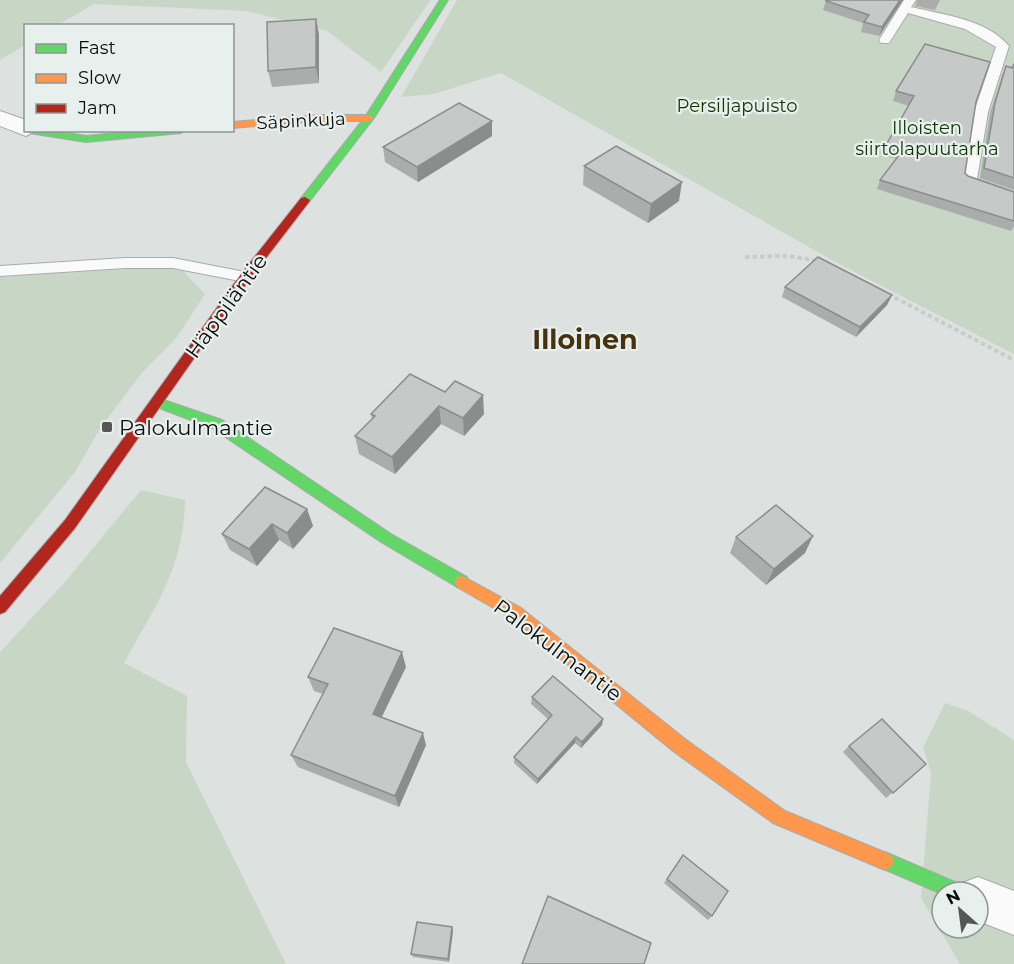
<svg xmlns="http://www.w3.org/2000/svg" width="1014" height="964" viewBox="0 0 1014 964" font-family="Montserrat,sans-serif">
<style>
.green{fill:#c8d7c5;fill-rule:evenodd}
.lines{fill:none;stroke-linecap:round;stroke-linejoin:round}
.lane-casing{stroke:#a8abab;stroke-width:2}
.street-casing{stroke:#a8abab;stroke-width:2}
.fast-casing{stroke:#a8abab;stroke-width:2}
.slow-casing{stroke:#a8abab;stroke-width:2}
.jam-casing{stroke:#a8abab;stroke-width:2}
.path{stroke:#cacccc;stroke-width:4;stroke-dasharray:4.5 3;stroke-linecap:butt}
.lane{fill:#fafafa;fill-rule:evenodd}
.street{fill:#fafafa;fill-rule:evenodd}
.fast{fill:#63d668;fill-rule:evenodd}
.slow{fill:#ff974d;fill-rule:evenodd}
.jam{fill:#b3261e;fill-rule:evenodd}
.wall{fill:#aaadac}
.shaded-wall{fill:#8b8d8c}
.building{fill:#c6c9c8;stroke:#8b8d8c;stroke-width:1.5}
.poi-dot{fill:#545756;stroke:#e8f0ee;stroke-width:2}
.labels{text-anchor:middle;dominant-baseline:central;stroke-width:4.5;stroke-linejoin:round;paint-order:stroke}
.far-park-label{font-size:18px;fill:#0f3700;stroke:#e8f0ee}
.far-street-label{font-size:18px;fill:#0a0d0c;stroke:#e8f0ee}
.street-label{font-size:21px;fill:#0a0d0c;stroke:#e8f0ee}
.poi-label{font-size:21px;fill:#0a0d0c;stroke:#e8f0ee;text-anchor:start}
.district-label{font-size:27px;font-weight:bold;fill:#47320d;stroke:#e8f0ee}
</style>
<rect width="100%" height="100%" fill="#dde1e0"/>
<path class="green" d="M 0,0 L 430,0 L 430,1 L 381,72 L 327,31 L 247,11 L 94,4 L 58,25 L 26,26 L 25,45 L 0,60 Z
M 457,0 L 1014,0 L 1014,354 L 839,264 L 501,73 L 434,94 L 401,97 Z
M 124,269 L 170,269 L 183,271 L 205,294 L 177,337 L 141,374 L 101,427 L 75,472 L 0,563 L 0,277 Z
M 141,490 L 185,500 C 184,567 155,607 124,663 L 187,696 L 186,762 L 286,964 L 0,964 L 0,652 L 65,582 Z
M 945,703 L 968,711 L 1014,740 L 1014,964 L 960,964 L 921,898 L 931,773 L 923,748 ZM 942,892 L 978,892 L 978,928 L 942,928 Z"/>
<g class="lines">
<g class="lane-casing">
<path id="lane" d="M 904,0 L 916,0 L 911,7 C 944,15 986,19 1009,46 L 988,112 L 977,179 L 1014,192 L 1014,202 L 964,184 L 962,181 L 974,112 L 996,47 L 965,29 L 908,13 L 889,43 L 881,43 L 879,40 Z
M 125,258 L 173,258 L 245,272 L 253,277 L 245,282 L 173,268 L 125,268 L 0,276 L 0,266 Z"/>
</g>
<g class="street-casing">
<path id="street" d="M 0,111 L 26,120 L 26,130 L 37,130 L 26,136 L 0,126 Z
M 978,877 L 1014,891 L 1014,935 L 978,921 L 978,892 L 959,892 L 962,883 Z"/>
</g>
<g class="fast-casing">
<path id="fast" d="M 440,0 L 448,0 L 374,118 L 309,202 L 301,202 L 301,198 L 365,117 Z
M 26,128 L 26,130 L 50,130 L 86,136 L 145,130 L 185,130 L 181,133 L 86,142 L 29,133 L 26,132 L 24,130 Z
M 158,398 L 222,420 L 391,534 L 467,577 L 469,582 L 467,587 L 462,588 L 457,587 L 381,542 L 212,428 L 154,406 L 152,403 Z
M 885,852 L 964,886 L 967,892 L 942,892 L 942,894 L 879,867 L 876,861 L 879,855 Z"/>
</g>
<g class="slow-casing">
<path id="slow" d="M 320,115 L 369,115 L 374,118 L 369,121 L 320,121 L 232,128 L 232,122 Z
M 462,576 L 521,608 L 685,739 L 785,811 L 891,855 L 894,861 L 891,867 L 885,870 L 773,823 L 673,751 L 511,618 L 457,587 L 455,582 L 457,577 Z"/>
</g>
<g class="jam-casing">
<path id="jam" d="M 305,197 L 310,200 L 309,202 L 249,280 L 75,528 L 5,612 L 0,614 L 0,596 L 65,520 L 241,274 L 301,198 Z"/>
</g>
<path class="path" d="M 745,257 L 788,256 L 819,261
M 888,294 L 1014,360"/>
<use href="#lane" class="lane"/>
<use href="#street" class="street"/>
<use href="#fast" class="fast"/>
<use href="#slow" class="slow"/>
<use href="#jam" class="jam"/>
</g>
<path class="wall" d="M 903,0 L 879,36 L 861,32 L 863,23 L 823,10 L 826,1 Z
M 917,0 L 940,0 L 935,10 L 915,6 Z
M 316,19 L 319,35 L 319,83 L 272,87 L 268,71 Z
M 1014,62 L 1014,190 L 980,178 L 990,113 L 1002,76 L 1006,66 L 1012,67 Z
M 896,91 L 976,102 L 965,173 L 968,176 L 1014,192 L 1014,226 L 1011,231 L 877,189 L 880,180 L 897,159 L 882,155 L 886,145 L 909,106 L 893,101 Z
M 492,121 L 492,136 L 418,182 L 385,162 L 383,147 Z
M 584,166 L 679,201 L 648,223 L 583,185 Z
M 785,287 L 892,295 L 887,305 L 856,337 L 782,297 Z
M 410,374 L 484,414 L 464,436 L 441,424 L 395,474 L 359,454 L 355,436 L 372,419 L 371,414 Z
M 307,509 L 313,526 L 293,549 L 279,540 L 257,566 L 230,550 L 222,534 Z
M 736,537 L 805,553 L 766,585 L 730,553 Z
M 406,667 L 381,717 L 426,745 L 399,807 L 298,767 L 291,755 L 323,694 L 314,691 L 308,677 Z
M 532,697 L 603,719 L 602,725 L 581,748 L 575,743 L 537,784 L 514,763 L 514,757 L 548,719 L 531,704 Z
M 849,746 L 926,764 L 886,798 L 843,752 Z
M 683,855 L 712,916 L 708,920 L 664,883 Z
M 453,931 L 449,962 L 413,957 L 411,954 Z"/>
<path class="shaded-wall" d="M 900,0 L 903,0 L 879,36 L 882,27 Z
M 316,19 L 319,35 L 319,83 L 316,67 Z
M 492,121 L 492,136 L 418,182 L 417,167 Z
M 682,182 L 679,201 L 648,223 L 651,204 Z
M 892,295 L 887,305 L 856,337 L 860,327 Z
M 483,395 L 484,414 L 464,436 L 463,418 Z
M 439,406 L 441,424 L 395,474 L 392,457 Z
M 307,509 L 313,526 L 293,549 L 287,533 Z
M 272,524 L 279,540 L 257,566 L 249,549 Z
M 813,536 L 805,553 L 766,585 L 774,569 Z
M 402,652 L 406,667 L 377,727 L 373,714 Z
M 603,719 L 602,725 L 581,748 L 582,742 Z
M 423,733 L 426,745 L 399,807 L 395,796 Z
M 576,737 L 575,743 L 537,784 L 538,779 Z
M 452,927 L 453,931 L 449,962 L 448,959 Z"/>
<path class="building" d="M 826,0 L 900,0 L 882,27 L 864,22 L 869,15 L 826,1 Z
M 316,19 L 316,67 L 268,71 L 267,22 Z
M 925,44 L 990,62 L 976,102 L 965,173 L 968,176 L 1014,192 L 1014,221 L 880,180 L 903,150 L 886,145 L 914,96 L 896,91 Z
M 1014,64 L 1014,178 L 984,168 L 995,103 L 1006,66 L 1012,68 Z
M 459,103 L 492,121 L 417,167 L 383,147 Z
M 616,146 L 682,182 L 651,204 L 584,166 Z
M 818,257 L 892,295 L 860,327 L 785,287 Z
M 410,374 L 445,392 L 455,381 L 483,395 L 463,418 L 439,406 L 392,457 L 355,436 L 375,416 L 371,414 Z
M 265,487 L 307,509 L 287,533 L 272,524 L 249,549 L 222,534 Z
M 776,505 L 813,536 L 774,569 L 736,537 Z
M 334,628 L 402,652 L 373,714 L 423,733 L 395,796 L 291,755 L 328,684 L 308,677 Z
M 553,676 L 603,719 L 582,742 L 576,737 L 538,779 L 514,757 L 552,715 L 532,697 Z
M 882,719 L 926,764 L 893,793 L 849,746 Z
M 683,855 L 728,891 L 712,916 L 667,879 Z
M 548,896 L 651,943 L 644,964 L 522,964 Z
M 417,922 L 452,927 L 448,959 L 411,954 Z"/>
<rect class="poi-dot" x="101" y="421" width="12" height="12" rx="3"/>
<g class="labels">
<g class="far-park-label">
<text x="737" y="106">Persiljapuisto</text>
<text x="927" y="128">Illoisten<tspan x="927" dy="21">siirtolapuutarha</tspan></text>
</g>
<g class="far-street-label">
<text transform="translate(301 121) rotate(-3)">Säpinkuja</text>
</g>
<g class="street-label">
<text transform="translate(226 306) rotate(-54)">Häppiläntie</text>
<text transform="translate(558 650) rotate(37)">Palokulmantie</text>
</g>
<g class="poi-label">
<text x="119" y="427">Palokulmantie</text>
</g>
<g class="district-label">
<text x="585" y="339">Illoinen</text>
</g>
</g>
<rect x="24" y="24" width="210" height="108" fill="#e8f0ee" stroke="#8f9594" stroke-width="1.5"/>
<rect x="36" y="44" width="30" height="9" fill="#63d668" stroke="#8f9594" stroke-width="1.5"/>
<text x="78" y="54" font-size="18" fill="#0a0d0c">Fast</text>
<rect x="36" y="74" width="30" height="9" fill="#ff974d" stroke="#8f9594" stroke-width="1.5"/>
<text x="78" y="84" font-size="18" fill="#0a0d0c">Slow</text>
<rect x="36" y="104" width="30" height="9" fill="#b3261e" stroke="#8f9594" stroke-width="1.5"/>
<text x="78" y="114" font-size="18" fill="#0a0d0c">Jam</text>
<g transform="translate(960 910) rotate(332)"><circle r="28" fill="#e8f0ee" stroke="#8f9594" stroke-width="1.5"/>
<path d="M0-4.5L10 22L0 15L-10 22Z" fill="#545756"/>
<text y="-9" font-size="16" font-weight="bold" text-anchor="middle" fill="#0a0d0c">N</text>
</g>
</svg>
